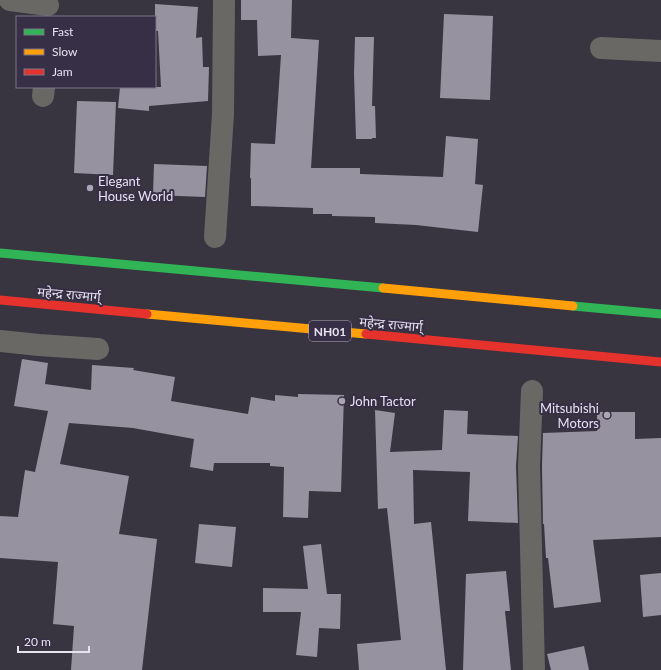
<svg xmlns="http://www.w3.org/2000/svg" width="661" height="670" viewBox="0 0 661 670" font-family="Lato,'Noto Sans Devanagari',sans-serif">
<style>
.building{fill:#97929f}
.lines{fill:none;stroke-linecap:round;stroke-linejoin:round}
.street{stroke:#6a6865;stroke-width:22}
.fast{stroke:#30b455;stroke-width:9}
.slow{stroke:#ff9f0a;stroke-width:9}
.jam{stroke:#e5322d;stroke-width:9}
.poi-dot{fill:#aaa5b2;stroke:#372f45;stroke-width:1.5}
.labels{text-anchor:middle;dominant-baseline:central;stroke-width:4;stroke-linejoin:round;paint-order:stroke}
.shield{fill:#372f45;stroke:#b2acbd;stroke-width:1}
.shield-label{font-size:12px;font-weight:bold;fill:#e7e2f0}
.poi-label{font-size:13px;fill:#e7e2f0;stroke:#372f45;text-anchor:start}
.street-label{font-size:13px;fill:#e7e2f0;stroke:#372f45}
</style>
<rect width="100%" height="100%" fill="#383440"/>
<path class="building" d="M 241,0 L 292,0 L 291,38 L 319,40 L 311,168 L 360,168 L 360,174 L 443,177 L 446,136 L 478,139 L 475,184 L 483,185 L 478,232 L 416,225 L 375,223 L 375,217 L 332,216 L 332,214 L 313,214 L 313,208 L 251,206 L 251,178 L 250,178 L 251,143 L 275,144 L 281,55 L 258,56 L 257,20 L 241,20 Z
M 155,4 L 198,7 L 196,38 L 202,37 L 203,67 L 209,67 L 208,101 L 149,106 L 149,111 L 118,108 L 120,87 L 161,87 L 158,31 L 155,31 Z
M 444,14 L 493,16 L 490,100 L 440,98 Z
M 355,37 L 374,37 L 372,106 L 375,106 L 376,138 L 372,138 L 372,139 L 356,139 L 354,74 Z
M 77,101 L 116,102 L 113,175 L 74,173 Z
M 154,164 L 207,166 L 205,197 L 153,195 Z
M 22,359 L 48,363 L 45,384 L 91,390 L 92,365 L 134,368 L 133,370 L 175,377 L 171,401 L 248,414 L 251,397 L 275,401 L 275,395 L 298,397 L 298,394 L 344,395 L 341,492 L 309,491 L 308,518 L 283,517 L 284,467 L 270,466 L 270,463 L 214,463 L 213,471 L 190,467 L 194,439 L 133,428 L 69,423 L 60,464 L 129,476 L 119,534 L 157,539 L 142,670 L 71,670 L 74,626 L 53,624 L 58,562 L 0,558 L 0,516 L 18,517 L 25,470 L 35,472 L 48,411 L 14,406 Z
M 375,410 L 395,413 L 390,452 L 442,450 L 444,410 L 468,411 L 467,434 L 518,436 L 516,466 L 518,523 L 468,521 L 470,472 L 413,470 L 414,524 L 431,522 L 446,670 L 359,670 L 357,644 L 401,640 L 387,508 L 378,509 Z
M 597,412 L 635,412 L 635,439 L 661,438 L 661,537 L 593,540 L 601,602 L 554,608 L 548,558 L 546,558 L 544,524 L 543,524 L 542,466 L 543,433 L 597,431 Z
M 199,524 L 236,527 L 232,567 L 195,563 Z
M 321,544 L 327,594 L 341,594 L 340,629 L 319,628 L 317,657 L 296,655 L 301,612 L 263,612 L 263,588 L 308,589 L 303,546 Z
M 506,571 L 510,611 L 505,611 L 511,670 L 463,670 L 466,574 Z
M 661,573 L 661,615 L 643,617 L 640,575 Z
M 584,646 L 589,670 L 551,670 L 547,654 Z"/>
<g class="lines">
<path class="street" d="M 10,0 L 48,5
M 601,48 L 661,51
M 43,96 L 44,87
M 215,237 L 223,114 L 224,0
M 0,341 L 39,345 L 98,349
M 532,391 L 529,466 L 534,670"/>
<path class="fast" d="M 0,253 L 383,288
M 573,306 L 661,314"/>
<path class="slow" d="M 383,288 L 573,306
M 147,314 L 366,334"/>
<path class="jam" d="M 0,300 L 147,314
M 366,334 L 661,362"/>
</g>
<g class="poi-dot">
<circle cx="90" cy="188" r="4"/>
<circle cx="342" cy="401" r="4"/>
<circle cx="607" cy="415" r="4"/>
</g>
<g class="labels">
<rect class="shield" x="309" y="321" width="42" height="20" rx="3"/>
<g class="shield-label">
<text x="330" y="331">NH01</text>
</g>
<g class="poi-label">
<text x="98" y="181">Elegant<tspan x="98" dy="15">House World</tspan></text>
<text x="350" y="401">John Tactor</text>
<text x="599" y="408" text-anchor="end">Mitsubishi<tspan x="599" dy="15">Motors</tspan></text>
</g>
<g class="street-label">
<text transform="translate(69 294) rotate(5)">महेन्द्र राज्मार्ग्</text>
<text transform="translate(391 324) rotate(5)">महेन्द्र राज्मार्ग्</text>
</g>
</g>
<rect x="16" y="16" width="140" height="72" fill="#372f45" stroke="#7d7789"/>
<rect x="24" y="29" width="20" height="6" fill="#30b455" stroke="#7d7789"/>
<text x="52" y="36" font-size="12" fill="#e7e2f0">Fast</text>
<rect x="24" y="49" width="20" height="6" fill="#ff9f0a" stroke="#7d7789"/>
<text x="52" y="56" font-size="12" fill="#e7e2f0">Slow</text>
<rect x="24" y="69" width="20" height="6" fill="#e5322d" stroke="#7d7789"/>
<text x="52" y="76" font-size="12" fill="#e7e2f0">Jam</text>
<path d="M18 646v6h71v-6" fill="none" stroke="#e7e2f0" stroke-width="2"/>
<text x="24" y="646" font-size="12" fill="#e7e2f0" stroke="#372f45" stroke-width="3" paint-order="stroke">20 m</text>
</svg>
